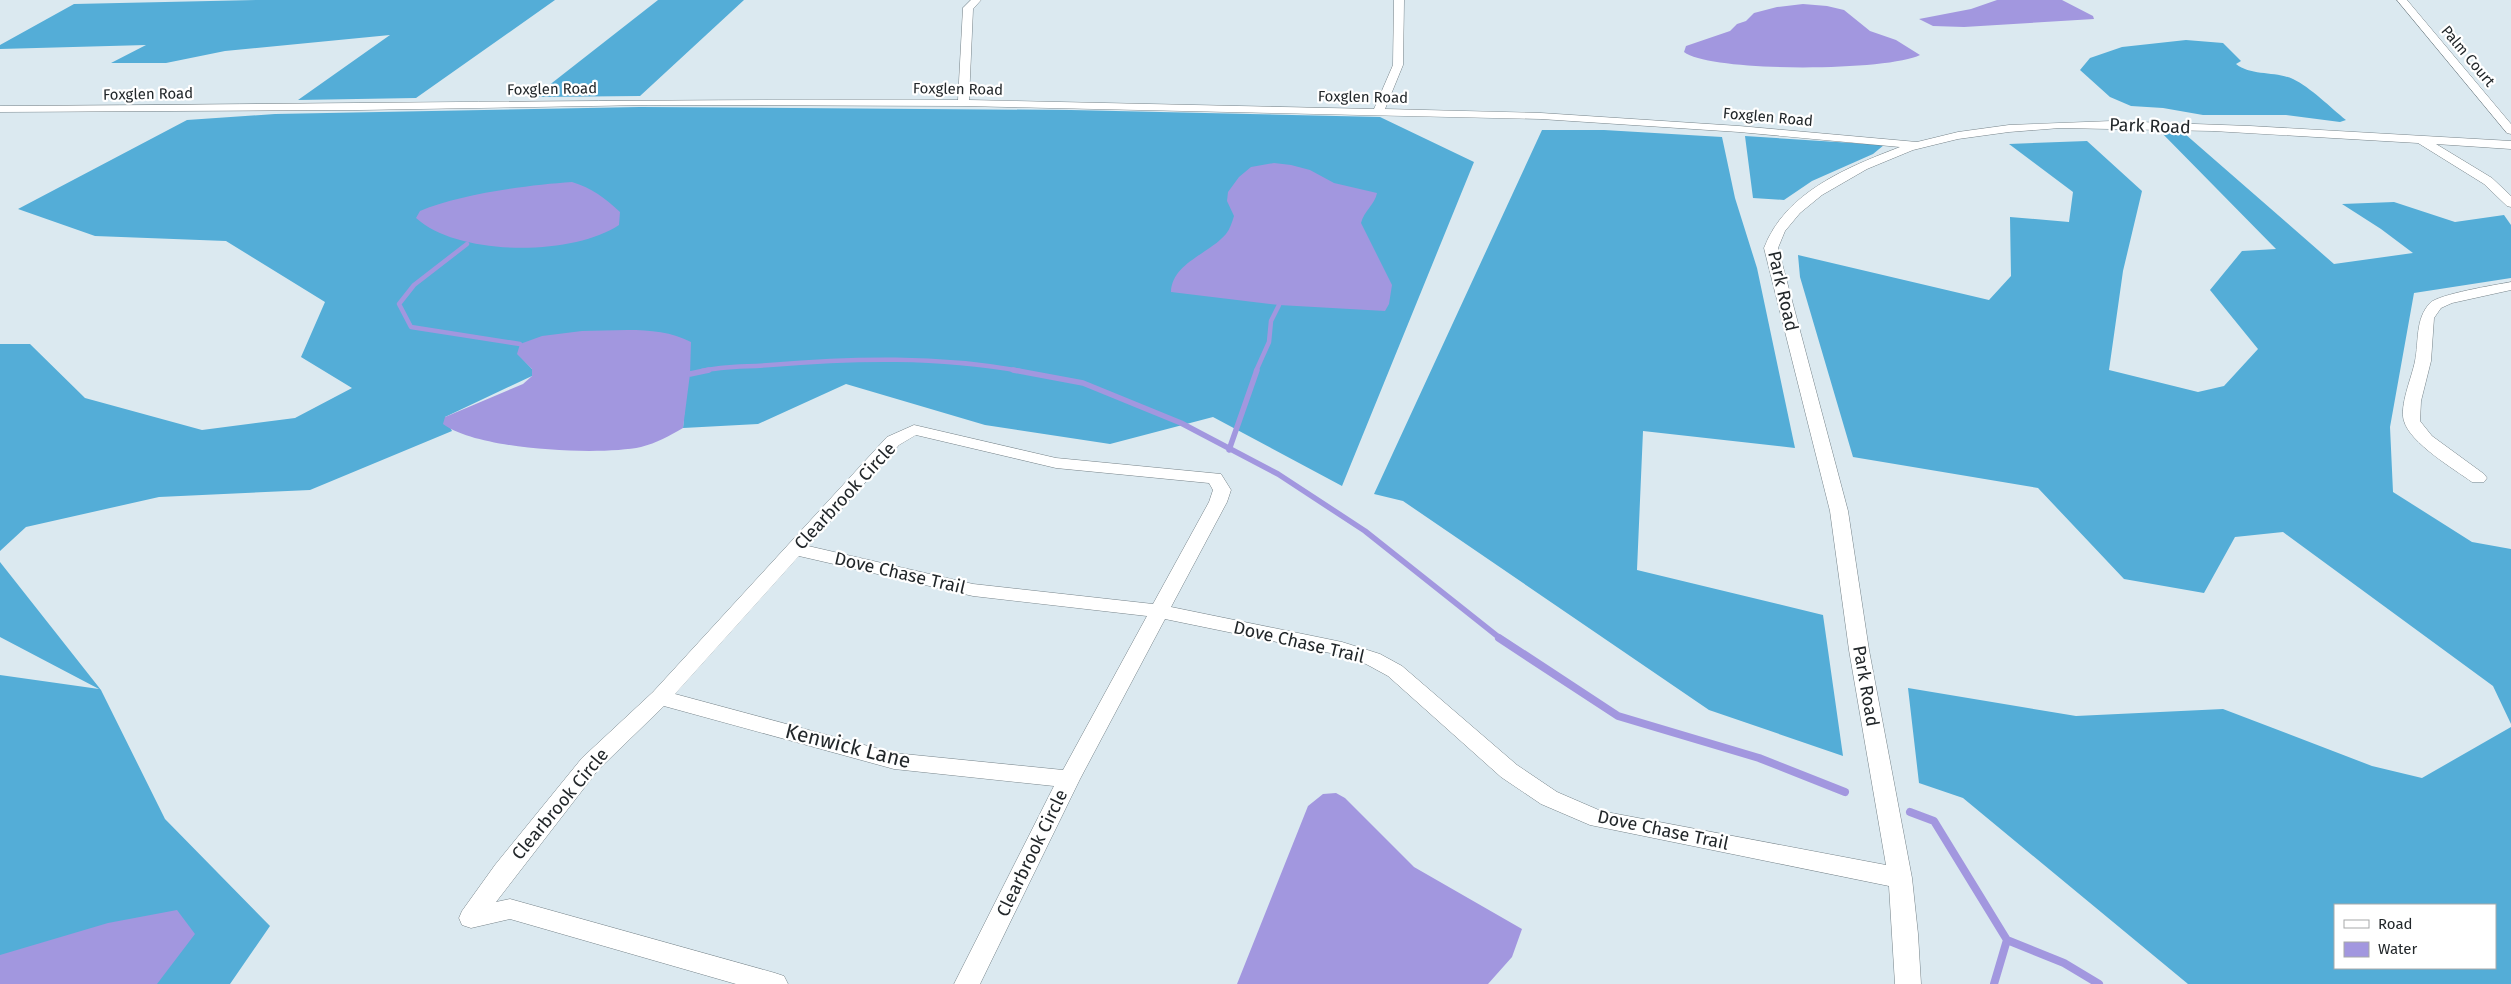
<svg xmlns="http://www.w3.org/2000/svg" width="2511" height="984" viewBox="0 0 2511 984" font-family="'Fira Sans',sans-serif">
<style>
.forest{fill:#54add7;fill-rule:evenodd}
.water{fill:#a297df}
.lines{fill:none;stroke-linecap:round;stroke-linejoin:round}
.stream-far2{stroke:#a297df;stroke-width:4.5}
.stream-far1{stroke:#a297df;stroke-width:5.5}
.stream{stroke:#a297df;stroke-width:8}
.street-casing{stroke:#768389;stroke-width:1}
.street{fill:#fff;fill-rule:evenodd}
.labels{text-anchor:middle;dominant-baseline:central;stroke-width:4.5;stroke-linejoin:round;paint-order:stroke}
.far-street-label{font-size:15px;fill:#22272a;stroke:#fff}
.street-label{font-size:18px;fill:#22272a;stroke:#fff}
.near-street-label{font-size:21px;fill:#22272a;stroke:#fff}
</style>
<rect width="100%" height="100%" fill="#dbe9f0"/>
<path class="forest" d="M 259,0 L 555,0 L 416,98 L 298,100 L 390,35 L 225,51 L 166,63 L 111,63 L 146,45 L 0,49 L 0,45 L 74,4 Z
M 658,0 L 744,0 L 640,96 L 534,97 Z
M 2186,40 L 2223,43 L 2241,61 L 2236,64 C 2251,76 2275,71 2293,79 C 2310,87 2331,108 2346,120 L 2340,122 L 2286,115 L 2203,115 L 2163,108 L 2131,106 L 2110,97 L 2080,70 L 2090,58 L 2122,47 Z
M 640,107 L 1071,110 L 1380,117 L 1474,162 L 1342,486 L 1213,417 L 1110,444 L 985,425 L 846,384 L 758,424 L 683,428 L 690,342 L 518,354 L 532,369 L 532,376 L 445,417 L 452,431 L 310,490 L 159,497 L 26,527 L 0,551 L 0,344 L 30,344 L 85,398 L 202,430 L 295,418 L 352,388 L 301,357 L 325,302 L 226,241 L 95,236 L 18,209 L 187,120 L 275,114 Z
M 2155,126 L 2177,127 L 2334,264 L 2413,253 L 2381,229 L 2342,204 L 2394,202 L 2455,222 L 2504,215 L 2511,225 L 2511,278 L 2414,293 L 2390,427 L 2393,492 L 2472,542 L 2511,549 L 2511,724 L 2493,686 L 2283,532 L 2235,537 L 2204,593 L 2124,579 L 2038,488 L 1853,457 L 1800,277 L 1798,255 L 1989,300 L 2011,276 L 2010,217 L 2069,222 L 2073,192 L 2009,144 L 2087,141 L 2142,191 L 2123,271 L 2109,370 L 2198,392 L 2224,386 L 2258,349 L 2210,290 L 2242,251 L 2276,249 Z
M 1542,130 L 1604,130 L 1722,137 L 1735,198 L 1757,268 L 1795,448 L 1643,431 L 1637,570 L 1823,615 L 1843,756 L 1709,710 L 1403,501 L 1374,494 Z
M 1745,136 L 1884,145 L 1873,154 L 1812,181 L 1784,200 L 1753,198 Z
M 0,562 L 101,690 L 165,819 L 270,926 L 230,984 L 0,984 L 0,675 L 99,689 L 0,637 Z
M 1908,688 L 2076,716 L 2223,709 L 2372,766 L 2422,778 L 2511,727 L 2511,984 L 2188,984 L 1963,798 L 1919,783 ZM 2335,905 L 2495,905 L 2495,968 L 2335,968 Z"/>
<path class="water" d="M 1997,0 L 2062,0 L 2093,16 L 2094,19 L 1964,27 L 1933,26 L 1919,19 L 1971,9 Z
M 1803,4 L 1827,6 L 1844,10 L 1870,31 L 1896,40 L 1920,55 C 1889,71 1712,73 1684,52 L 1686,46 L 1730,31 L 1737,24 L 1746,21 L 1754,13 L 1777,7 Z
M 1274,163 L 1291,165 L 1310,170 L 1334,183 L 1377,193 C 1375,204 1364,211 1361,223 L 1392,285 L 1389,304 L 1385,311 L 1279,305 L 1171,292 C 1172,263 1209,254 1226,234 C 1230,229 1232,222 1234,216 L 1227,201 L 1228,192 L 1239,177 L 1251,167 Z
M 572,182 C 592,188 605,198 620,212 L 619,225 C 573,256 459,257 416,218 L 420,211 C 460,194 528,185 572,182 Z
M 582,331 C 617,331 659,325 691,342 L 690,374 L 683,428 C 669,436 657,443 641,447 C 599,456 477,450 443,424 L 445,417 L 523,384 L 532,376 L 532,369 L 517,354 L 520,344 L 542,336 Z
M 1336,793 L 1345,798 L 1414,867 L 1522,929 L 1512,957 L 1488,984 L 1237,984 L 1308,806 L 1323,794 Z
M 177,910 L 195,934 L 157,984 L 0,984 L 0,955 L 108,923 Z"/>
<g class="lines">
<path class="stream-far2" d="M 467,244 L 414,285 L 399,304 L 411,327 L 520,344
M 702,371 C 724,366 748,367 770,365 C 853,358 939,356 1020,371
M 1256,371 L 1269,342 L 1271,321 L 1279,305"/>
<path class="stream-far1" d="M 1013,370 L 1083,383 L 1181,423 L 1278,474 L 1365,531 L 1501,639
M 690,374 L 709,370
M 1229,450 L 1257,370"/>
<path class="stream" d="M 1499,638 L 1618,716 L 1759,758 L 1845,792
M 1910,812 L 1934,821 L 2007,940 L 2064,963 L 2099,984
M 1994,984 L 2007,940"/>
<g class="street-casing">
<path id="street" d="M 971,0 L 981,0 L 973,9 L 969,100 L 1374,109 L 1393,65 L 1394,0 L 1404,0 L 1403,65 L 1385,109 L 1541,113 L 1739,126 L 1917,142 L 1958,132 L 2009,125 L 2112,121 L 2250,126 L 2511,141 L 2511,149 L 2436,144 L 2492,178 L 2511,196 L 2511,207 L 2507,206 L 2484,184 L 2418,143 L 2213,131 L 2060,128 L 2009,132 L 1958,139 L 1913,150 L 1867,169 L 1822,195 L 1800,213 L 1785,231 L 1778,248 L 1848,511 L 1869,650 L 1912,878 L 1918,934 L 1921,984 L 1895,984 L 1889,886 L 1590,825 L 1541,804 L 1501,777 L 1388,676 L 1366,664 L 1340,655 L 1165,619 L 1080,779 L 980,984 L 954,984 L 1054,786 L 894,769 L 664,706 L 598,770 L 496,902 L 510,899 L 775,973 L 784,976 L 788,984 L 736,984 L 510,919 L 471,928 L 462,925 L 459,918 L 462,911 L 495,865 L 582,758 L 653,692 L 887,437 L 914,425 L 1056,458 L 1221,474 L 1231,490 L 1227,502 L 1171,607 L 1342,642 L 1380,654 L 1402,666 L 1517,765 L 1557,792 L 1601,811 L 1886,865 L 1849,650 L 1830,511 L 1764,248 C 1785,192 1848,167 1900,147 L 1739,132 L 1541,119 L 963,106 L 648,105 L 360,110 L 0,112 L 0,106 C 319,104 638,99 958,100 L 963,8 ZM 916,435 L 1056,468 L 1209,483 L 1213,490 L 1209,502 L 1153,604 L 973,584 L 808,546 L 899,445 ZM 799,556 L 973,596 L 1147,616 L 1063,770 L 894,753 L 675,694 Z
M 2397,0 L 2407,0 L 2511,124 L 2511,134 L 2507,133 Z
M 2511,282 L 2511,290 L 2452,303 L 2441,308 L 2434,318 L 2431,361 L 2421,401 L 2420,421 L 2432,436 L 2484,474 L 2487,478 L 2484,482 L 2472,482 C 2454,469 2410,443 2404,421 C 2399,406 2412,377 2415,361 C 2419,341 2415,319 2430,303 C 2439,294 2495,285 2511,282 Z"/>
</g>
<use href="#street" class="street"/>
</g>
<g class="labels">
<g class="far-street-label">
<text transform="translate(2468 56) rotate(50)">Palm Court</text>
<text transform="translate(552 89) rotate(-1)">Foxglen Road</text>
<text transform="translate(958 89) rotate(1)">Foxglen Road</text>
<text transform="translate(148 94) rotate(-1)">Foxglen Road</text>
<text transform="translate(1363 97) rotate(1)">Foxglen Road</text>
<text transform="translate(1768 117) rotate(5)">Foxglen Road</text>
</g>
<g class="street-label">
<text transform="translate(2150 126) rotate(2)">Park Road</text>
<text transform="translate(1783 291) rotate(77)">Park Road</text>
<text transform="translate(845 496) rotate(-47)">Clearbrook Circle</text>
<text transform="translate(900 573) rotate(13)">Dove Chase Trail</text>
<text transform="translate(1299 642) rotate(13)">Dove Chase Trail</text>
<text transform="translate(1866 686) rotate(80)">Park Road</text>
<text transform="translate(560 804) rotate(-50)">Clearbrook Circle</text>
<text transform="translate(1663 830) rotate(12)">Dove Chase Trail</text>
<text transform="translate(1032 853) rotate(-64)">Clearbrook Circle</text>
</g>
<g class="near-street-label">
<text transform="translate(848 746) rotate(14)">Kenwick Lane</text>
</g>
</g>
<rect x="2334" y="904" width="162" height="65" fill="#ffffff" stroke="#a7a9aa"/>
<rect x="2344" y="920" width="25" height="8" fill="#ffffff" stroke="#a7a9aa"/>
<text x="2378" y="929" font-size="15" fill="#22272a">Road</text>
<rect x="2344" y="942" width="25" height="15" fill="#a297df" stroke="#a7a9aa"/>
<text x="2378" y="954" font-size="15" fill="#22272a">Water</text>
</svg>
